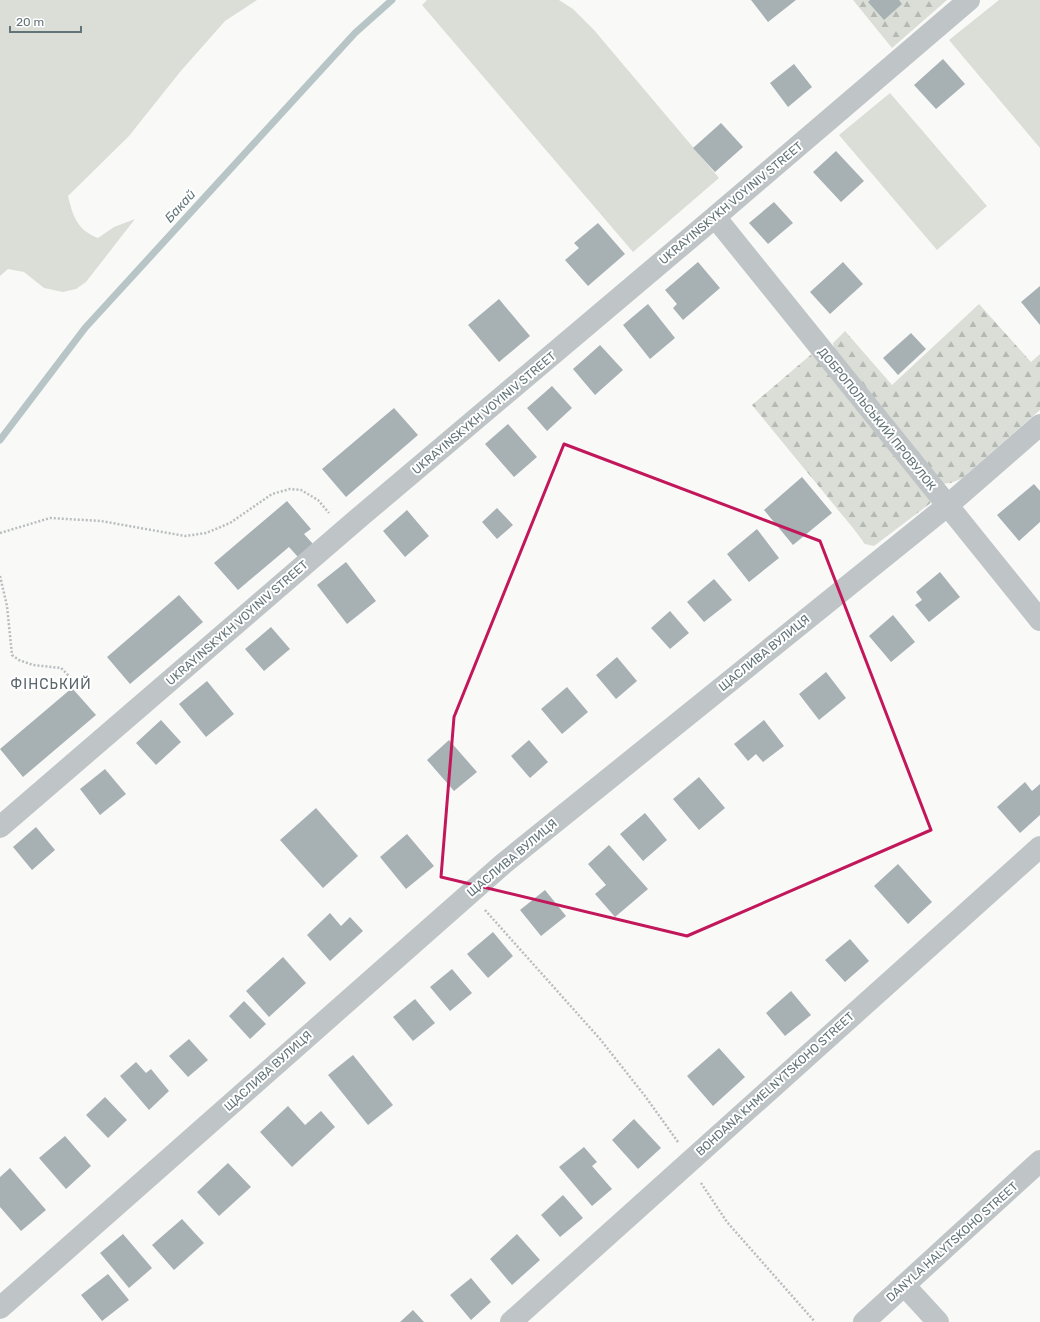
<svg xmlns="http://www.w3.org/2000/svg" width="1040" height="1322" viewBox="0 0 1040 1322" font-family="Rubik,sans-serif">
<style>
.green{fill:#dbded7}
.forest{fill:url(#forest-firs)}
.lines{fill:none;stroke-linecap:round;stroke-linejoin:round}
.stream{stroke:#b7c5c6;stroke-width:7}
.building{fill:#a7b1b4}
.path{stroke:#b9bdbf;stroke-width:2.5;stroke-dasharray:2 2;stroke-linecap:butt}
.minor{stroke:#bfc4c6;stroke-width:22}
.marked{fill:none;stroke:#c2185b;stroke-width:3;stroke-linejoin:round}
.labels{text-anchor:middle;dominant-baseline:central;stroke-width:4;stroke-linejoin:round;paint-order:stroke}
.street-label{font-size:12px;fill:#637479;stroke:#fff}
.water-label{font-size:13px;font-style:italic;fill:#627779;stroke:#fff}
.quarter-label{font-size:14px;letter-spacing:1px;fill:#59666b;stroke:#fff}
</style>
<defs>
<pattern id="forest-firs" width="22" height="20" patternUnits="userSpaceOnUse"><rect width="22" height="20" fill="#dbded7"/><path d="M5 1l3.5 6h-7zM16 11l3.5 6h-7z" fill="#b5b9b3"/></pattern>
</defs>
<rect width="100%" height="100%" fill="#f9f9f8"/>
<path class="green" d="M 0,0 L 257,0 L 225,21 L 180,72 L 129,136 L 68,196 C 73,216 77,230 98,238 L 114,227 L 135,219 L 86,282 L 76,289 L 63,292 L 44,288 L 24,272 L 8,269 L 0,276 Z
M 427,0 L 559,0 L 573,9 L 594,30 L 719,178 L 633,252 L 422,5 Z
M 999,0 L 1040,0 L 1040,148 L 949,40 Z
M 890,93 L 987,206 L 937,250 L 839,135 Z"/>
<path class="forest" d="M 853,0 L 947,0 L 892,48 Z
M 979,304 L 1031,362 L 1040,354 L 1040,410 L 961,479 L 951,483 L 941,484 L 835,352 L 833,343 L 845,331 L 892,385 Z
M 814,352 L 932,502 L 874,546 L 865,544 L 853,528 L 752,405 Z"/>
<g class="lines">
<path class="stream" d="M 0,440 L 85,328 L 355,33 L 392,0"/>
</g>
<path class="building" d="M 751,0 L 796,0 L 768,22 Z
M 870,0 L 899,0 L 902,4 L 884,20 L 868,2 Z
M 943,59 L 965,84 L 936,109 L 914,85 Z
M 794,64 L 812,87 L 788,107 L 770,83 Z
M 721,123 L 743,147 L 715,172 L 693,148 Z
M 836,151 L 864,181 L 841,202 L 813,172 Z
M 774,202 L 793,223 L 768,244 L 749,223 Z
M 598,223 L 625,254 L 588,286 L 565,260 L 579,248 L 574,243 Z
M 698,262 L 720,288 L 683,320 L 673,308 L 677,304 L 665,290 Z
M 843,262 L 863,284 L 830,314 L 810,292 Z
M 1040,286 L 1040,325 L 1021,302 Z
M 499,299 L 530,336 L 499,362 L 468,325 Z
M 648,304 L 675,338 L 650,359 L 623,325 Z
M 911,333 L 926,349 L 898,375 L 883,358 Z
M 600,345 L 623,370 L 595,395 L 573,369 Z
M 552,386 L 572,408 L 547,431 L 527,408 Z
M 394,408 L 418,435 L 346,497 L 322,469 Z
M 508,424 L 537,457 L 514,477 L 485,444 Z
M 802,477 L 832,513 L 793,545 L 764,510 Z
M 1034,484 L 1040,491 L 1040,522 L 1019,541 L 997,515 Z
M 287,501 L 311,529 L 304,534 L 313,544 L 298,557 L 289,547 L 238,590 L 214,563 Z
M 497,508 L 513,525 L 497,539 L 482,522 Z
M 407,510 L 429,536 L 405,557 L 383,531 Z
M 757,529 L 779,558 L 749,582 L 727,554 Z
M 346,562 L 376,601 L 347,624 L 317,585 Z
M 940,572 L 960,597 L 929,622 L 915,605 L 922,600 L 916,592 Z
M 714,579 L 732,600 L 704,622 L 687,602 Z
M 179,595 L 203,622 L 130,684 L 107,657 Z
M 670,611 L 689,633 L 670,649 L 651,628 Z
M 893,615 L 915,642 L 891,662 L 869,636 Z
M 271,627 L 290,649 L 264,671 L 245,649 Z
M 617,657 L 637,681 L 616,699 L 596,675 Z
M 826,672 L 846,698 L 819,720 L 799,694 Z
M 207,681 L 234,714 L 206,737 L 179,704 Z
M 567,687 L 588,712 L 562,734 L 541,709 Z
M 72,688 L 96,715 L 23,777 L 0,749 Z
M 161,720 L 181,742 L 156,765 L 136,743 Z
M 764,720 L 784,746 L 763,762 L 756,754 L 748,761 L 734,744 Z
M 449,740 L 477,772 L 454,791 L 427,760 Z
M 529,740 L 548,762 L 530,778 L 511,756 Z
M 105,769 L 126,794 L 100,815 L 80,789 Z
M 699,777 L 725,808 L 699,830 L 673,799 Z
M 1025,782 L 1032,791 L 1040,784 L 1040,815 L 1020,833 L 997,807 Z
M 316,808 L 358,856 L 323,888 L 280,840 Z
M 645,813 L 667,840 L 643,861 L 620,834 Z
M 36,827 L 55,850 L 32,870 L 13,847 Z
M 407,834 L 434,866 L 406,889 L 380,857 Z
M 609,845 L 648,889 L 615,917 L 595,894 L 606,885 L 588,864 Z
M 898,864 L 932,902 L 908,924 L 874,886 Z
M 545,890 L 566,916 L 541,936 L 520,910 Z
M 330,913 L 341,926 L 350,917 L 363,931 L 330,961 L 307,935 Z
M 493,932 L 513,956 L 488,978 L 467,954 Z
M 850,939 L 869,961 L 845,982 L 825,960 Z
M 283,957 L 306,983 L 269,1017 L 246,991 Z
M 452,969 L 472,993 L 450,1011 L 430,987 Z
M 791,991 L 811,1015 L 785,1036 L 766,1013 Z
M 415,999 L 435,1023 L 413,1041 L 393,1017 Z
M 244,1001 L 266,1024 L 250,1039 L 229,1016 Z
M 189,1039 L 208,1060 L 188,1077 L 169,1056 Z
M 719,1048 L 745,1077 L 713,1106 L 687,1076 Z
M 353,1055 L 393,1105 L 368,1125 L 328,1075 Z
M 136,1062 L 146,1073 L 151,1069 L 169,1091 L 149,1110 L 120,1076 Z
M 105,1097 L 127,1120 L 108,1138 L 86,1115 Z
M 288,1106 L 305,1125 L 321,1111 L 335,1127 L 292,1167 L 260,1132 Z
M 634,1119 L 661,1148 L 638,1169 L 612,1140 Z
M 65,1136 L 91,1166 L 66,1189 L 39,1158 Z
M 584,1147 L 597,1162 L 592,1166 L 612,1189 L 592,1206 L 559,1167 Z
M 228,1163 L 251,1187 L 219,1216 L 197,1192 Z
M 10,1168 L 46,1210 L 21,1231 L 0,1207 L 0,1177 Z
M 563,1195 L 583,1218 L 560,1237 L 541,1215 Z
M 182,1219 L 204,1243 L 174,1270 L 152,1245 Z
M 123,1234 L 152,1268 L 129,1288 L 100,1253 Z
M 517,1234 L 540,1260 L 512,1285 L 490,1259 Z
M 108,1274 L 129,1300 L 102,1321 L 81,1295 Z
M 471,1278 L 491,1302 L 471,1320 L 450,1295 Z
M 413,1310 L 424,1322 L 400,1322 Z"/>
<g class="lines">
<path class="path" d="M 0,533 L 50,518 L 101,521 L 185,536 L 206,533 L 230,523 L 272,494 L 290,489 L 301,490 L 318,500 L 329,513
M 0,576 L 7,606 L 12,655 L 19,660 L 33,665 L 61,668 L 70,677
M 485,910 L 600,1039 L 645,1096 L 678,1142
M 701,1183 L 727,1222 L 815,1322"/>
<path class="minor" d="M 715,217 L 1040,620
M 0,827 L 361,516 L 715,217 L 969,0
M 904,1285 L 938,1322
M 0,1308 L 503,864 L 947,506 L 1040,425
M 511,1322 L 1040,847
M 864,1322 L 1040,1161"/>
</g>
<path class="marked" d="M 564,444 L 820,541 L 931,830 L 687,936 L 441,877 L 454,717 Z"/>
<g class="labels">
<g class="street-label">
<text transform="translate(731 203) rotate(-40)">UKRAYINSKYKH VOYINIV STREET</text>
<text transform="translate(484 413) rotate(-40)">UKRAYINSKYKH VOYINIV STREET</text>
<text transform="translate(877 419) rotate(51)">ДОБРОПОЛЬСЬКИЙ ПРОВУЛОК</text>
<text transform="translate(237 623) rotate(-41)">UKRAYINSKYKH VOYINIV STREET</text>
<text transform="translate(764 653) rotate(-39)">ЩАСЛИВА ВУЛИЦЯ</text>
<text transform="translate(512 858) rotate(-40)">ЩАСЛИВА ВУЛИЦЯ</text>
<text transform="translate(268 1071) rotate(-42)">ЩАСЛИВА ВУЛИЦЯ</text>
<text transform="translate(775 1084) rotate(-42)">BOHDANA KHMELNYTSKOHO STREET</text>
<text transform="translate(952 1242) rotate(-42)">DANYLA HALYTSKOHO STREET</text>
</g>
<g class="water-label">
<text transform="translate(180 206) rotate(-48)">Бакай</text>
</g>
<g class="quarter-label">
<text x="51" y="684">ФІНСЬКИЙ</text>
</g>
</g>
<path d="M10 26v6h71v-6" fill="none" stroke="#637479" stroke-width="2"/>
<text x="16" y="26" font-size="12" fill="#637479" stroke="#ffffff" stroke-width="3" paint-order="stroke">20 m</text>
</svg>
